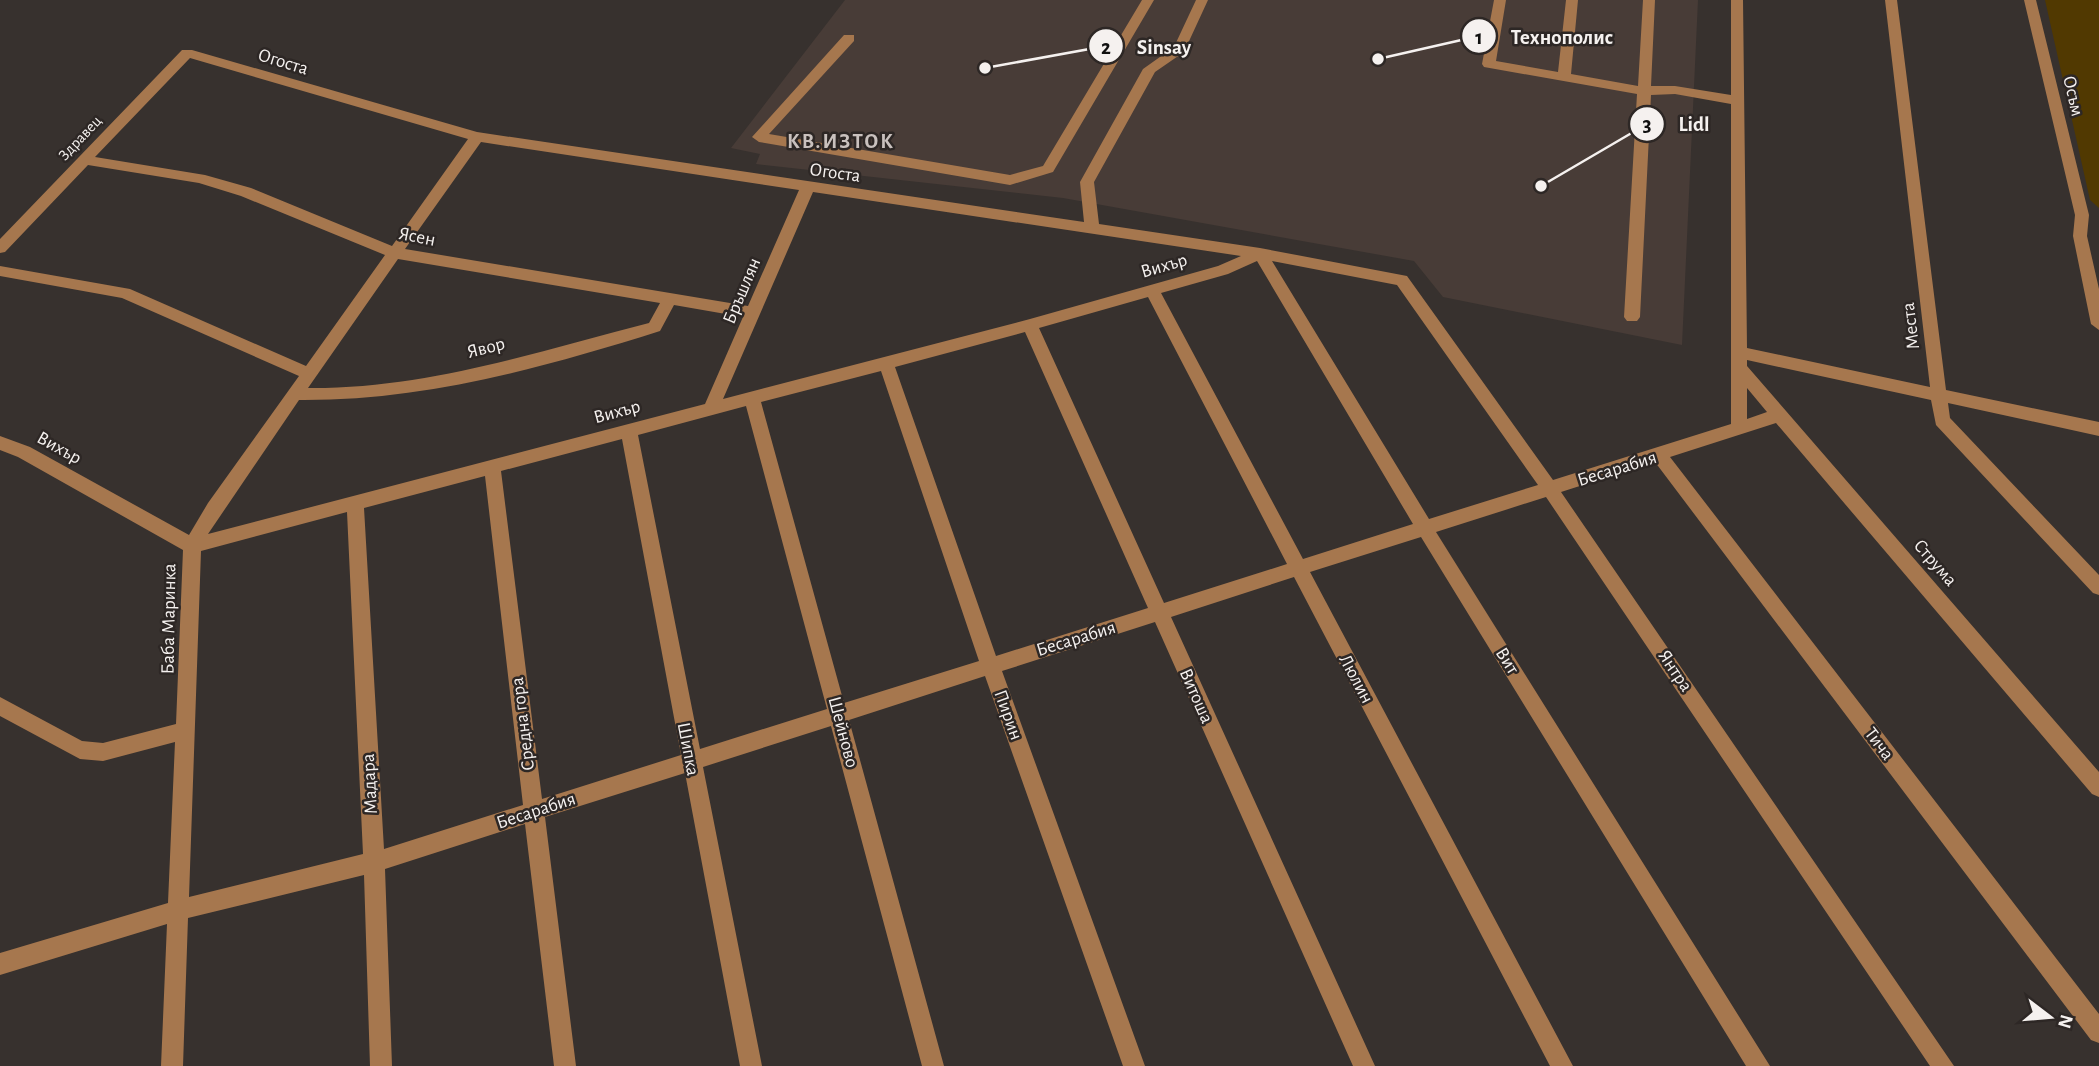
<svg xmlns="http://www.w3.org/2000/svg" width="2099" height="1066" viewBox="0 0 2099 1066" font-family="'Alegreya Sans',sans-serif">
<style>
.built{fill:#483c37}
.green{fill:#513901}
.lines{fill:none;stroke-linecap:round;stroke-linejoin:round}
.minor{fill:#a6774e;fill-rule:evenodd}
.labels{text-anchor:middle;dominant-baseline:central;stroke-width:5;stroke-linejoin:round;paint-order:stroke}
.far-street-label{font-size:16px;fill:#f5f1ef;stroke:#2d2725}
.street-label{font-size:19px;fill:#f5f1ef;stroke:#2d2725}
.far-district-label{font-size:21px;font-weight:bold;letter-spacing:2px;fill:#c9c1be;stroke:#2d2725}
.leader{fill:none;stroke:#f5f1ef;stroke-width:2.5}
.callout-dot{fill:#f5f1ef;stroke:#2d2725;stroke-width:2.5}
.mark-label{font-size:21px;text-anchor:middle;font-weight:bold;fill:#111}
.callout-label{font-size:21px;text-anchor:middle;font-weight:bold;fill:#f5f1ef;stroke:#2d2725;stroke-width:5;stroke-linejoin:round;paint-order:stroke}
</style>
<rect width="100%" height="100%" fill="#37312e"/>
<path class="built" d="M 845,0 L 1698,0 L 1682,345 L 1443,297 L 1414,261 L 1063,198 L 756,164 L 760,154 L 731,148 Z"/>
<path class="green" d="M 2045,0 L 2099,0 L 2099,208 L 2090,200 Z"/>
<g class="lines">
<path class="minor" d="M 1142,0 L 1154,0 L 1053,172 L 1010,185 L 759,142 L 752,137 L 844,35 L 854,35 L 854,41 L 769,134 L 1010,175 L 1043,166 Z
M 1196,0 L 1208,0 L 1184,52 L 1155,72 L 1094,182 L 1099,224 L 1260,248 L 1407,276 L 1553,480 L 1731,424 L 1731,104 L 1675,94 L 1651,95 L 1640,317 L 1637,321 L 1627,321 L 1624,317 L 1637,94 L 1484,67 L 1482,64 L 1494,0 L 1506,0 L 1496,61 L 1558,72 L 1566,0 L 1578,0 L 1571,74 L 1638,86 L 1643,0 L 1655,0 L 1651,86 L 1675,86 L 1731,95 L 1731,0 L 1743,0 L 1747,348 L 1930,387 L 1885,0 L 1897,0 L 1946,390 L 2099,422 L 2099,436 L 1948,403 L 1950,418 L 2099,575 L 2099,595 L 2093,593 L 1936,425 L 1931,400 L 1747,360 L 1747,366 L 2099,772 L 2099,797 L 2092,794 L 1776,423 L 1670,457 L 2099,1014 L 2099,1043 L 2091,1040 L 1655,462 L 1561,492 L 1954,1066 L 1930,1066 L 1546,497 L 1436,532 L 1770,1066 L 1746,1066 L 1421,537 L 1310,572 L 1573,1066 L 1550,1066 L 1294,577 L 1171,617 L 1375,1066 L 1353,1066 L 1155,622 L 1002,671 L 1145,1066 L 1123,1066 L 985,676 L 849,720 L 944,1066 L 922,1066 L 831,726 L 703,767 L 762,1066 L 740,1066 L 685,773 L 545,817 L 576,1066 L 554,1066 L 525,824 L 385,869 L 392,1066 L 370,1066 L 364,875 L 188,918 L 183,1066 L 161,1066 L 167,924 L 0,975 L 0,953 L 168,903 L 175,742 L 103,761 L 80,759 L 0,716 L 0,697 L 82,741 L 103,743 L 176,724 L 183,550 L 18,457 L 0,450 L 0,436 L 30,447 L 189,535 L 208,503 L 299,376 L 122,298 L 0,276 L 0,266 L 130,289 L 306,366 L 385,255 L 241,196 L 199,183 L 88,165 L 5,252 L 0,253 L 0,239 L 182,50 L 192,50 L 477,132 L 1084,222 L 1080,182 L 1143,69 L 1174,47 ZM 190,58 L 468,139 L 392,246 L 251,188 L 205,175 L 95,157 ZM 481,142 L 799,190 L 748,306 L 405,249 ZM 813,192 L 1241,256 L 1218,266 L 1030,319 L 723,399 ZM 398,259 L 660,303 L 649,323 C 536,352 425,389 308,388 ZM 1257,261 L 1413,524 L 1303,559 L 1161,293 L 1228,274 ZM 1272,261 L 1397,285 L 1538,485 L 1429,519 ZM 1148,297 L 1287,564 L 1164,603 L 1039,328 ZM 674,305 L 743,317 L 705,404 L 208,534 L 299,400 C 422,401 543,368 660,331 ZM 1025,332 L 1148,608 L 996,656 L 895,367 ZM 881,371 L 979,661 L 844,703 L 761,402 ZM 1747,388 L 1767,412 L 1747,419 ZM 746,406 L 827,709 L 700,749 L 638,435 ZM 622,439 L 681,755 L 542,799 L 501,471 ZM 485,476 L 523,805 L 384,849 L 364,508 ZM 347,512 L 363,854 L 189,897 L 201,551 Z
M 2024,0 L 2036,0 L 2089,215 L 2087,236 L 2099,289 L 2099,330 L 2091,324 L 2073,236 L 2075,215 Z"/>
</g>
<g class="labels">
<g class="far-street-label">
<text transform="translate(80 138) rotate(-47)">Здравец</text>
</g>
<g class="street-label">
<text transform="translate(283 62) rotate(17)">Огоста</text>
<text transform="translate(2073 96) rotate(77)">Осъм</text>
<text transform="translate(835 173) rotate(8)">Огоста</text>
<text transform="translate(417 237) rotate(11)">Ясен</text>
<text transform="translate(1164 266) rotate(-16)">Вихър</text>
<text transform="translate(742 291) rotate(-67)">Бръшлян</text>
<text transform="translate(1911 326) rotate(-97)">Места</text>
<text transform="translate(486 348) rotate(-14)">Явор</text>
<text transform="translate(617 412) rotate(-15)">Вихър</text>
<text transform="translate(59 448) rotate(29)">Вихър</text>
<text transform="translate(1617 469) rotate(-17)">Бесарабия</text>
<text transform="translate(1935 563) rotate(49)">Струма</text>
<text transform="translate(169 619) rotate(-89)">Баба Маринка</text>
<text transform="translate(1076 639) rotate(-17)">Бесарабия</text>
<text transform="translate(1507 661) rotate(58)">Вит</text>
<text transform="translate(1675 671) rotate(56)">Янтра</text>
<text transform="translate(1356 679) rotate(62)">Люлин</text>
<text transform="translate(1196 696) rotate(66)">Витоша</text>
<text transform="translate(1008 715) rotate(70)">Пирин</text>
<text transform="translate(523 724) rotate(-97)">Средна гора</text>
<text transform="translate(843 732) rotate(75)">Шейново</text>
<text transform="translate(1879 744) rotate(53)">Тича</text>
<text transform="translate(688 749) rotate(79)">Шипка</text>
<text transform="translate(370 784) rotate(-93)">Мадара</text>
<text transform="translate(536 811) rotate(-18)">Бесарабия</text>
</g>
<g class="far-district-label">
<text x="841" y="141">КВ.ИЗТОК</text>
</g>
</g>
<path class="leader" d="M1378 59L1479 36M985 68L1106 46M1541 186L1647 124"/>
<g class="callout-dot">
<circle cx="1378" cy="59" r="7"/>
<circle cx="985" cy="68" r="7"/>
<circle cx="1541" cy="186" r="7"/>
<circle cx="1479" cy="36" r="18"/>
<circle cx="1106" cy="46" r="18"/>
<circle cx="1647" cy="124" r="18"/>
</g>
<g class="mark-label">
<text x="1479" y="44">1</text>
<text x="1106" y="54">2</text>
<text x="1647" y="131">3</text>
</g>
<g class="callout-label">
<text x="1562" y="44">Технополис</text>
<text x="1164" y="54">Sinsay</text>
<text x="1694" y="131">Lidl</text>
</g>
<g transform="translate(2050 1017) rotate(106)" stroke="#2d2725" stroke-width="5" paint-order="stroke">
<path d="M0-5L12 26L0 18L-12 26Z" fill="#f5f1ef"/>
<text y="-10" font-size="19" font-weight="bold" text-anchor="middle" fill="#f5f1ef">N</text>
</g>
</svg>
